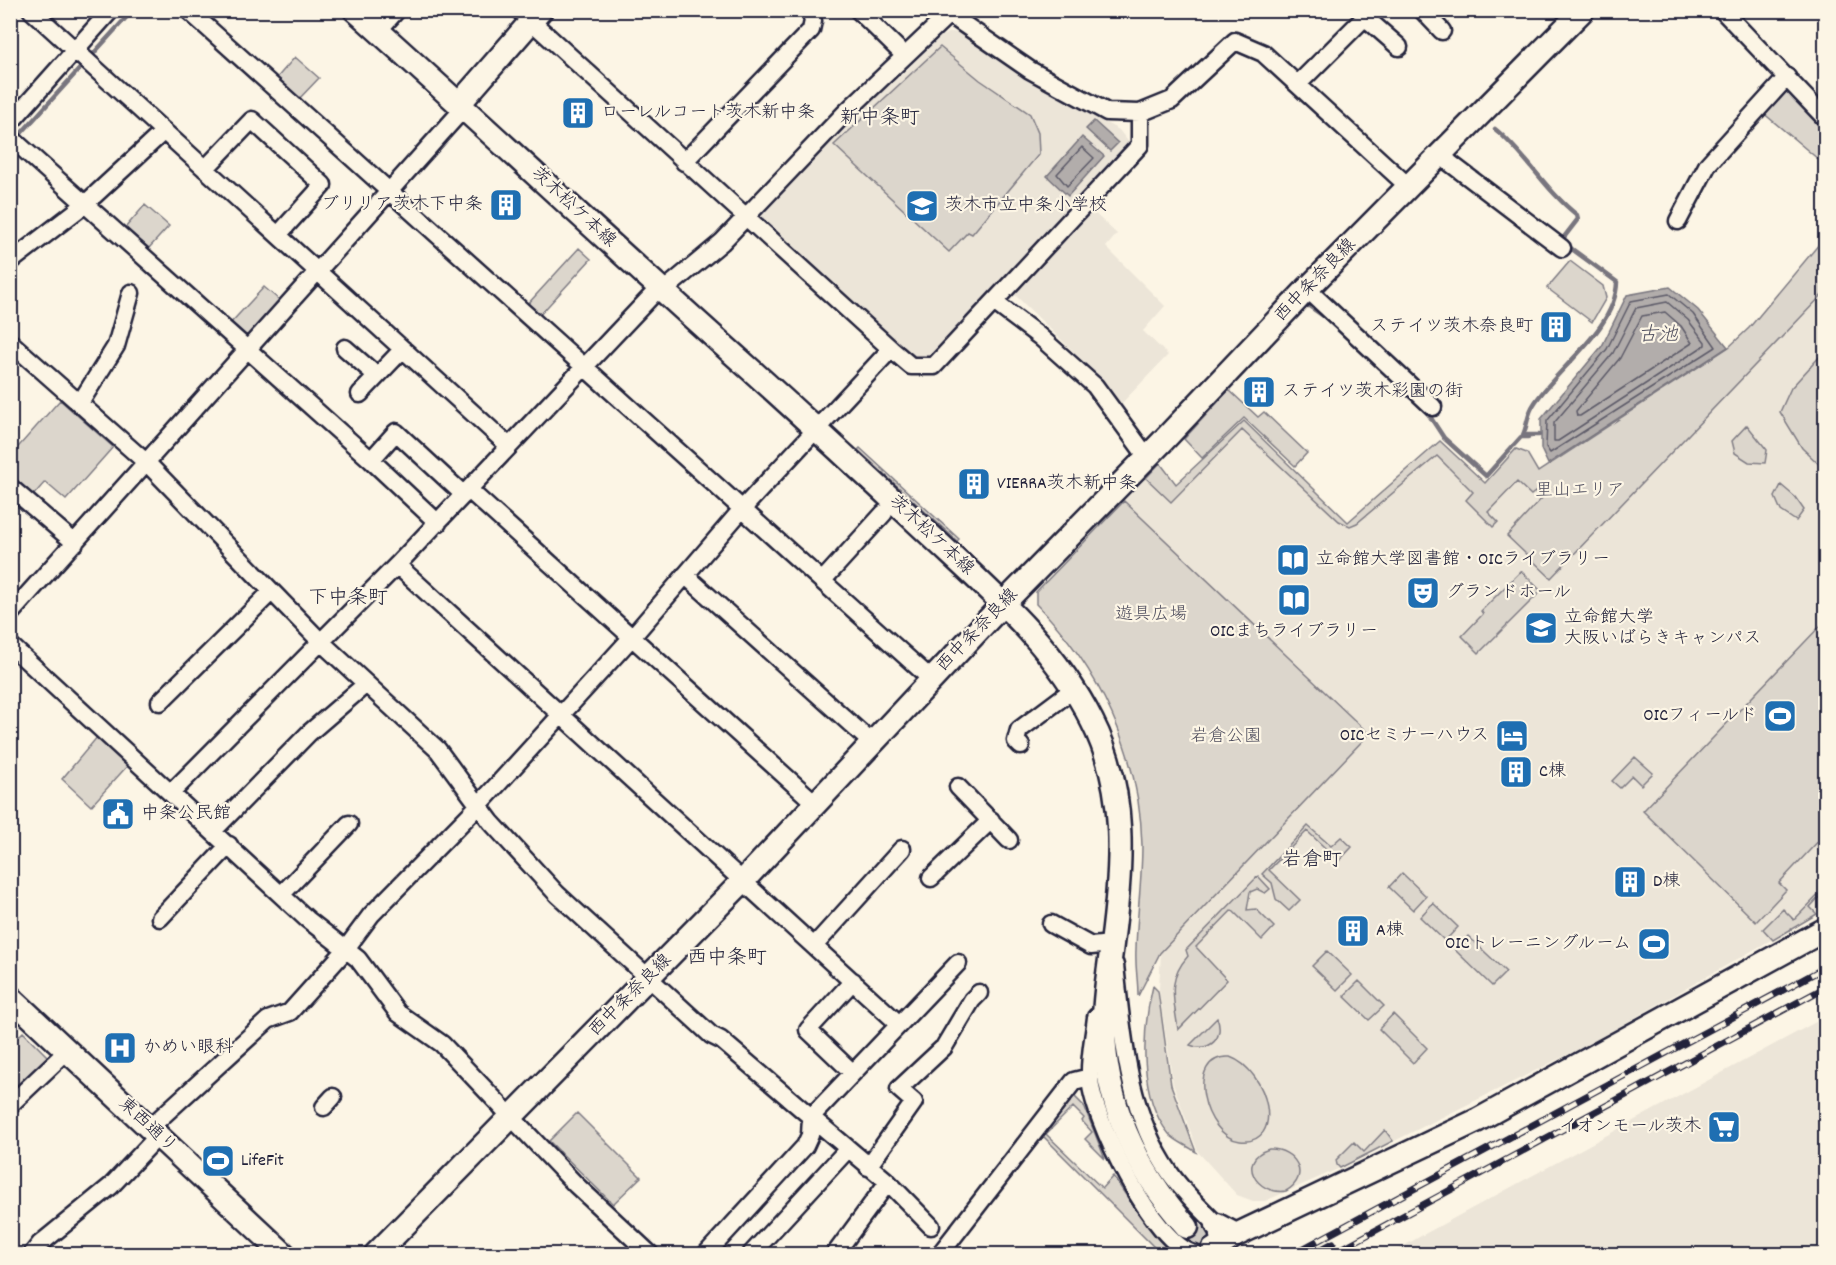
<svg xmlns="http://www.w3.org/2000/svg" width="1836" height="1265" viewBox="0 0 1836 1265" font-family="Dekko,'Klee One',sans-serif">
<style>
.built{fill:#ece5d8}
.green{fill:#dcd6cc;stroke:#7f7c84;stroke-width:1.5}
.water{fill:#b2adab;stroke:#78757e;stroke-width:1.5}
.lines{fill:none;stroke-linecap:round;stroke-linejoin:round}
.shore{stroke:#5c5a68;stroke-width:1.5}
.stream{stroke:#78757e;stroke-width:4.5}
.secondary-tunnel{stroke:#d0cbc3;stroke-width:22;stroke-dasharray:22 11;stroke-linecap:butt}
.street-casing{stroke:#22223b;stroke-width:21}
.secondary-casing{stroke:#22223b;stroke-width:27}
.street{stroke:#fcf5e5;stroke-width:16}
.secondary{stroke:#fcf5e5;stroke-width:22}
.rail-casing{stroke:#22223b;stroke-width:7}
.rail{stroke:#fcf5e5;stroke-width:4.5;stroke-dasharray:14;stroke-linecap:butt}
.labels{text-anchor:middle;dominant-baseline:central;stroke-width:4.5;stroke-linejoin:round;paint-order:stroke}
.poi-label{font-size:18px;fill:#22223b;stroke:#fcf5e5;text-anchor:start}
.street-label{font-size:18px;fill:#22223b;stroke:#fcf5e5}
.park-label{font-size:18px;fill:#504f5f;stroke:#fcf5e5}
.neighbourhood-label{font-size:20px;fill:#22223b;stroke:#fcf5e5}
.water-label{font-size:20px;font-style:italic;fill:#545362;stroke:#fcf5e5}
</style>
<rect width="100%" height="100%" fill="#fcf5e5"/>
<filter id="ink" filterUnits="userSpaceOnUse"><feTurbulence type="fractalNoise" baseFrequency=".0167" numOctaves="2"/><feDisplacementMap in="SourceGraphic" scale="12" xChannelSelector="R" yChannelSelector="G"/><feConvolveMatrix kernelMatrix="1 2 1 2 8 2 1 2 1" color-interpolation-filters="sRGB"/></filter>
<g filter="url(#ink)">
<path class="built" d="M 951,32 L 963,33 L 1092,109 L 1097,118 L 1119,130 L 1131,145 L 934,360 L 917,358 L 889,335 L 884,339 L 756,218 L 850,120 L 906,71 L 939,37 Z
M 1089,208 L 1117,234 L 1106,247 L 1165,306 L 1143,331 L 1168,355 L 1121,404 L 1083,361 L 1013,293 Z
M 1825,237 L 1825,909 L 1587,1045 L 1338,1169 L 1265,1201 L 1253,1201 L 1237,1195 L 1198,1152 L 1173,1084 L 1159,990 L 1161,951 L 1368,734 L 1124,501 L 1160,463 L 1176,484 L 1244,421 L 1348,522 L 1440,441 L 1485,483 L 1516,449 L 1527,453 L 1538,472 L 1729,347 L 1749,328 Z
M 1825,1017 L 1825,1254 L 1390,1254 L 1421,1236 Z"/>
<path class="green" d="M 940,47 L 980,80 L 1030,114 L 1038,133 L 1039,154 L 972,234 L 968,232 L 949,252 L 834,145 Z
M 295,57 L 319,78 L 298,100 L 275,80 Z
M 1780,92 L 1790,92 L 1825,128 L 1825,165 L 1762,112 Z
M 145,205 L 169,226 L 149,248 L 125,228 Z
M 1825,237 L 1825,292 L 1551,578 L 1507,536 L 1542,498 L 1535,492 L 1531,495 L 1517,482 L 1488,512 L 1498,522 L 1493,527 L 1466,500 L 1473,492 L 1437,456 L 1357,523 L 1350,526 L 1339,521 L 1242,430 L 1171,502 L 1146,478 L 1160,463 L 1176,484 L 1244,421 L 1348,522 L 1440,441 L 1485,483 L 1516,449 L 1527,453 L 1538,472 L 1729,347 L 1749,328 Z
M 579,248 L 591,259 L 538,317 L 526,306 Z
M 1570,261 L 1603,286 L 1606,298 L 1592,322 L 1547,288 Z
M 264,287 L 284,304 L 247,345 L 227,327 Z
M 1823,353 L 1825,470 L 1802,448 L 1780,412 L 1791,388 Z
M 1229,390 L 1258,417 L 1264,412 L 1307,453 L 1295,466 L 1244,418 L 1202,458 L 1184,439 Z
M 60,400 L 113,447 L 66,500 L 45,482 L 31,498 L 11,480 L 11,455 Z
M 1747,425 L 1767,450 L 1765,463 L 1749,462 L 1735,453 L 1732,441 Z
M 860,448 L 959,539 L 957,541 L 858,450 Z
M 1781,485 L 1795,497 L 1804,510 L 1796,521 L 1781,511 L 1775,497 Z
M 1124,501 L 1369,734 L 1160,953 L 1138,996 C 1138,978 1135,969 1136,949 C 1137,914 1142,880 1142,845 C 1140,754 1099,667 1036,604 L 1036,592 Z
M 1521,571 L 1541,591 L 1479,653 L 1462,636 L 1483,614 L 1481,611 Z
M 1825,621 L 1825,834 L 1779,883 L 1786,890 L 1756,922 L 1643,811 Z
M 98,736 L 129,764 L 91,806 L 62,779 Z
M 1635,757 L 1653,773 L 1641,785 L 1632,776 L 1620,788 L 1612,781 Z
M 1308,826 L 1331,846 L 1341,837 L 1352,847 L 1339,861 L 1307,831 L 1269,870 L 1300,900 L 1289,911 L 1276,899 L 1272,883 L 1262,874 Z
M 1402,873 L 1426,896 L 1413,910 L 1389,887 Z
M 1258,876 L 1270,889 L 1265,893 L 1257,889 L 1250,892 L 1247,910 L 1256,909 L 1274,927 L 1262,940 L 1232,910 L 1196,947 L 1227,980 L 1178,1030 C 1174,999 1166,981 1188,956 L 1186,950 Z
M 1825,888 L 1825,891 L 1810,907 L 1817,914 L 1773,940 L 1763,929 L 1783,909 L 1794,920 Z
M 1433,903 L 1458,927 L 1445,941 L 1420,917 Z
M 1468,936 L 1506,972 L 1492,986 L 1455,950 Z
M 1327,951 L 1352,975 L 1337,990 L 1312,966 Z
M 1359,981 L 1384,1006 L 1369,1020 L 1344,996 Z
M 1153,986 L 1158,991 L 1171,1085 L 1196,1152 C 1188,1146 1175,1141 1169,1134 C 1138,1097 1142,1029 1153,986 Z
M 1393,1014 L 1427,1048 L 1413,1063 L 1379,1029 Z
M 1217,1018 C 1225,1037 1210,1053 1190,1045 Z
M 23,1032 L 50,1059 L 11,1097 L 11,1044 Z
M 1230,1057 C 1269,1071 1286,1146 1240,1141 C 1204,1137 1183,1054 1230,1057 Z
M 1073,1095 L 1084,1106 L 1105,1159 L 1085,1139 L 1092,1132 L 1082,1121 L 1084,1118 L 1073,1107 L 1046,1134 L 1102,1188 L 1113,1176 L 1138,1213 L 1173,1254 L 1161,1254 L 1044,1137 L 1041,1139 L 1038,1138 Z
M 577,1113 L 641,1177 L 613,1204 L 549,1141 Z
M 1385,1130 L 1393,1141 L 1340,1168 L 1337,1165 L 1336,1160 L 1354,1142 L 1364,1152 Z
M 1269,1149 C 1295,1148 1312,1176 1286,1191 C 1257,1196 1235,1160 1269,1149 Z"/>
<path class="water" d="M 1094,121 L 1118,143 L 1110,151 L 1086,129 Z
M 1082,137 L 1104,156 L 1068,196 L 1047,176 Z
M 1670,287 L 1698,310 L 1728,347 L 1548,464 L 1541,449 L 1541,419 L 1602,346 L 1627,295 Z"/>
<g class="lines">
<path class="shore" d="M 1082,147 L 1094,158 L 1067,186 L 1057,174 Z
M 1669,294 L 1693,314 L 1716,347 L 1550,453 L 1546,447 L 1547,421 L 1607,349 L 1631,301 Z
M 1667,302 L 1688,320 L 1705,342 L 1705,345 L 1558,441 L 1554,441 L 1554,423 L 1613,353 L 1636,308 Z
M 1665,312 L 1681,326 L 1692,343 L 1580,416 L 1577,416 L 1576,411 L 1620,358 L 1642,316 Z"/>
<path class="stream" d="M 1495,129 C 1526,154 1545,190 1577,215 L 1578,219 L 1561,241 L 1617,282 C 1616,329 1557,368 1534,404 C 1527,414 1528,424 1523,435 L 1539,435
M 16,139 L 133,10
M 1309,306 L 1329,320
M 1425,409 L 1444,438 L 1486,476 L 1521,437 L 1528,437"/>
<path class="secondary-tunnel" d="M 1187,1227 L 1216,1254"/>
<g class="street-casing">
<path id="street" d="M 31,10 L 509,446
M 188,10 L 931,679
M 519,10 L 891,349
M 858,10 L 905,56
M 1422,10 L 1442,31
M 1722,10 L 1826,119
M 378,31 L 397,10
M 1298,84 L 1361,21 L 1367,19 L 1399,47
M 10,123 L 111,10
M 10,137 L 371,460 L 438,523
M 1442,155 L 1450,163 L 1562,248
M 684,162 L 811,30 L 813,21 L 810,10
M 205,169 L 252,120 L 323,185 L 278,235
M 1678,221 L 1708,164 L 1787,77
M 10,262 L 84,205 L 164,131
M 1307,289 L 1433,407
M 662,292 L 722,242 L 845,113 L 949,14 L 1030,70 L 1107,112 L 1140,113 L 1172,100 L 1235,41 L 1263,53 L 1409,187
M 994,302 L 1039,336 L 1095,386 L 1147,457
M 10,342 L 148,464 L 320,641 L 438,750 L 491,822 L 557,894 L 711,1035 L 721,1040 L 811,1117 L 810,1135 L 805,1146 L 706,1254
M 345,348 L 377,376
M 360,394 L 403,349
M 80,403 L 116,346 L 131,293
M 371,460 L 396,432 L 464,495
M 10,487 L 75,543
M 469,490 L 816,804
M 397,565 L 899,1024
M 685,575 L 872,743
M 823,580 L 884,513
M 10,614 L 464,108
M 10,645 L 307,919 L 358,959 L 398,1013 L 442,1044 L 576,1185 L 650,1254
M 160,702 L 271,592
M 1021,746 L 1016,741 L 1019,730 L 1075,688
M 958,787 L 1009,840
M 171,793 L 397,565 L 659,288
M 213,831 L 309,733 L 366,684
M 931,878 L 991,820
M 282,894 L 349,824
M 160,918 L 229,845
M 1051,924 L 1091,946 L 1112,944
M 814,946 L 902,849
M 1115,965 C 1123,1038 1127,1111 1170,1173 C 1183,1192 1201,1208 1217,1225 L 1218,1236
M 1096,1017 C 1094,1036 1089,1057 1090,1077 C 1091,1117 1154,1245 1195,1254
M 853,1073 L 808,1030 L 853,981
M 10,1105 L 68,1050
M 324,1107 L 333,1097
M 157,1121 L 268,1020 L 290,1012 L 342,954 L 371,915 L 478,806 L 633,636 L 743,508 L 891,349 L 911,366 L 934,366 L 1140,145 L 1140,113
M 868,1167 L 914,1102 L 899,1089 L 944,1047 L 972,1000 L 979,993
M 931,1226 L 888,1182 L 811,1117 L 958,963
M 32,1254 L 40,1244 L 111,1186 L 158,1136
M 751,1254 L 847,1150
M 835,1254 L 888,1182
M 940,1254 L 1074,1081 L 1090,1077"/>
</g>
<g class="secondary-casing">
<path id="secondary" d="M 355,10 C 488,129 617,251 750,369 C 810,423 869,478 929,534 C 990,591 1054,645 1092,721 C 1128,791 1122,868 1112,944 C 1109,970 1104,995 1104,1022 C 1103,1100 1136,1170 1187,1227
M 459,104 L 541,10
M 10,997 L 284,1254
M 1217,1225 L 1236,1235
M 1213,1250 L 1236,1235 L 1478,1120 L 1826,929
M 376,1254 L 743,881 L 1002,605 L 1161,443 L 1307,289 L 1583,10"/>
</g>
<use href="#street" class="street"/>
<use href="#secondary" class="secondary"/>
<g class="rail-casing">
<path id="rail" d="M 1293,1254 L 1826,967
M 1312,1254 L 1333,1243
M 1332,1254 L 1826,987"/>
</g>
<use href="#rail" class="rail"/>
</g>
</g>
<defs>
<g id="building-square" transform="scale(1.725)"><rect x="-9" y="-9" width="18" height="18" rx="4" fill="#1f6fb2" stroke="#fcf5e5"/><path d="M-4-6H4V6H1V3H-1V6H-4ZM-2.5-4.3h1.7v1.8h-1.7ZM.8-4.3h1.7v1.8H.8ZM-2.5-1h1.7V.8h-1.7ZM.8-1h1.7V.8H.8Z" fill="#fff"/></g>
<g id="school-square" transform="scale(1.725)"><rect x="-9" y="-9" width="18" height="18" rx="4" fill="#1f6fb2" stroke="#fcf5e5"/><path d="M0-5L7-2L0 1L-7-2ZM-4 1L0 2.5L4 1V4Q0 6-4 4Z" fill="#fff"/></g>
<g id="library-square" transform="scale(1.725)"><rect x="-9" y="-9" width="18" height="18" rx="4" fill="#1f6fb2" stroke="#fcf5e5"/><path d="M-6-4Q-3-5.5-.7-3.5V5Q-3 3-6 4ZM6-4Q3-5.5 .7-3.5V5Q3 3 6 4Z" fill="#fff"/></g>
<g id="theatre-square" transform="scale(1.725)"><rect x="-9" y="-9" width="18" height="18" rx="4" fill="#1f6fb2" stroke="#fcf5e5"/><path d="M-5-5.5Q0-4 5-5.5V0Q5 5 0 6Q-5 5-5 0ZM-3.3-2.5H-1v1.5H-3.3ZM1-2.5H3.3v1.5H1ZM-2.8 1Q0 5.5 2.8 1Z" fill="#fff"/></g>
<g id="university-square" transform="scale(1.725)"><rect x="-9" y="-9" width="18" height="18" rx="4" fill="#1f6fb2" stroke="#fcf5e5"/><path d="M0-5L7-2L0 1L-7-2ZM-4 1L0 2.5L4 1V4Q0 6-4 4Z" fill="#fff"/></g>
<g id="stadium-square" transform="scale(1.725)"><rect x="-9" y="-9" width="18" height="18" rx="4" fill="#1f6fb2" stroke="#fcf5e5"/><path d="M0-5a6.5 5 0 1 0 0 10a6.5 5 0 1 0 0-10ZM-3.5-1.8h7v3.6h-7Z" fill="#fff"/></g>
<g id="hotel-square" transform="scale(1.725)"><rect x="-9" y="-9" width="18" height="18" rx="4" fill="#1f6fb2" stroke="#fcf5e5"/><path d="M-6-4.5h1.5V1H6V5H4.5V3h-9V5H-6ZM-4 0a1.8 1.8 0 1 1 3.6 0ZM.5 0V-2.5h3Q6-2.5 6 0Z" fill="#fff"/></g>
<g id="civic-square" transform="scale(1.725)"><rect x="-9" y="-9" width="18" height="18" rx="4" fill="#1f6fb2" stroke="#fcf5e5"/><path d="M-.6-6.5H3V-4.5H.6V-3L4-1V1h2V6H-6V1h2V-1L-.6-3ZM-1.2 2.5V6h2.4V2.5Z" fill="#fff"/></g>
<g id="hospital-square" transform="scale(1.725)"><rect x="-9" y="-9" width="18" height="18" rx="4" fill="#1f6fb2" stroke="#fcf5e5"/><path d="M-5-5h3v3.5h4V-5h3V5h-3V1.5h-4V5h-3Z" fill="#fff"/></g>
<g id="supermarket-square" transform="scale(1.725)"><rect x="-9" y="-9" width="18" height="18" rx="4" fill="#1f6fb2" stroke="#fcf5e5"/><path d="M-6-5.5h2.5l.6 2H6L4.5 2H-2.5L-4.4-4H-6ZM-1.5 3.2a1.3 1.3 0 1 0 .1 0ZM3 3.2a1.3 1.3 0 1 0 .1 0Z" fill="#fff"/></g>
</defs>
<g fill-rule="evenodd">
<use href="#building-square" x="578" y="113"/>
<use href="#building-square" x="506" y="205"/>
<use href="#school-square" x="922" y="206"/>
<use href="#building-square" x="1556" y="327"/>
<use href="#building-square" x="1259" y="392"/>
<use href="#building-square" x="974" y="484"/>
<use href="#library-square" x="1293" y="560"/>
<use href="#theatre-square" x="1423" y="593"/>
<use href="#library-square" x="1294" y="600"/>
<use href="#university-square" x="1541" y="628"/>
<use href="#stadium-square" x="1780" y="716"/>
<use href="#hotel-square" x="1512" y="736"/>
<use href="#building-square" x="1516" y="772"/>
<use href="#civic-square" x="118" y="814"/>
<use href="#building-square" x="1630" y="882"/>
<use href="#building-square" x="1353" y="931"/>
<use href="#stadium-square" x="1654" y="944"/>
<use href="#hospital-square" x="120" y="1048"/>
<use href="#supermarket-square" x="1724" y="1127"/>
<use href="#stadium-square" x="218" y="1161"/>
</g>
<g class="labels">
<g class="poi-label">
<text x="601" y="113">ローレルコート茨木新中条</text>
<text x="483" y="205" text-anchor="end">ブリリア茨木下中条</text>
<text x="945" y="206">茨木市立中条小学校</text>
<text x="1533" y="327" text-anchor="end">ステイツ茨木奈良町</text>
<text x="1282" y="392">ステイツ茨木彩園の街</text>
<text x="997" y="484">VIERRA茨木新中条</text>
<text x="1316" y="560">立命館大学図書館・OICライブラリー</text>
<text x="1446" y="593">グランドホール</text>
<text x="1564" y="618">立命館大学<tspan x="1564" dy="21">大阪いばらきキャンパス</tspan></text>
<text x="1294" y="632" text-anchor="middle">OICまちライブラリー</text>
<text x="1757" y="716" text-anchor="end">OICフィールド</text>
<text x="1489" y="736" text-anchor="end">OICセミナーハウス</text>
<text x="1539" y="772">C棟</text>
<text x="141" y="814">中条公民館</text>
<text x="1653" y="882">D棟</text>
<text x="1376" y="931">A棟</text>
<text x="1631" y="944" text-anchor="end">OICトレーニングルーム</text>
<text x="143" y="1048">かめい眼科</text>
<text x="1701" y="1127" text-anchor="end">イオンモール茨木</text>
<text x="241" y="1161">LifeFit</text>
</g>
<g class="street-label">
<text transform="translate(573 208) rotate(43)">茨木松ケ本線</text>
<text transform="translate(1316 281) rotate(-46)">西中条奈良線</text>
<text transform="translate(931 536) rotate(43)">茨木松ケ本線</text>
<text transform="translate(978 631) rotate(-46)">西中条奈良線</text>
<text transform="translate(631 996) rotate(-45)">西中条奈良線</text>
<text transform="translate(147 1126) rotate(43)">東西通り</text>
</g>
<g class="park-label">
<text x="1580" y="491">里山エリア</text>
<text x="1151" y="615">遊具広場</text>
<text x="1226" y="737">岩倉公園</text>
</g>
<g class="neighbourhood-label">
<text x="880" y="119">新中条町</text>
<text x="348" y="599">下中条町</text>
<text x="1312" y="861">岩倉町</text>
<text x="727" y="959">西中条町</text>
</g>
<g class="water-label">
<text x="1658" y="336">古池</text>
</g>
</g>
<rect width="1836" height="1265" fill="none" stroke="#fcf5e5" stroke-width="36"/>
<rect x="18" y="18" width="1800" height="1229" fill="none" stroke="#22223b" stroke-width="2" filter="url(#ink)"/>
</svg>
